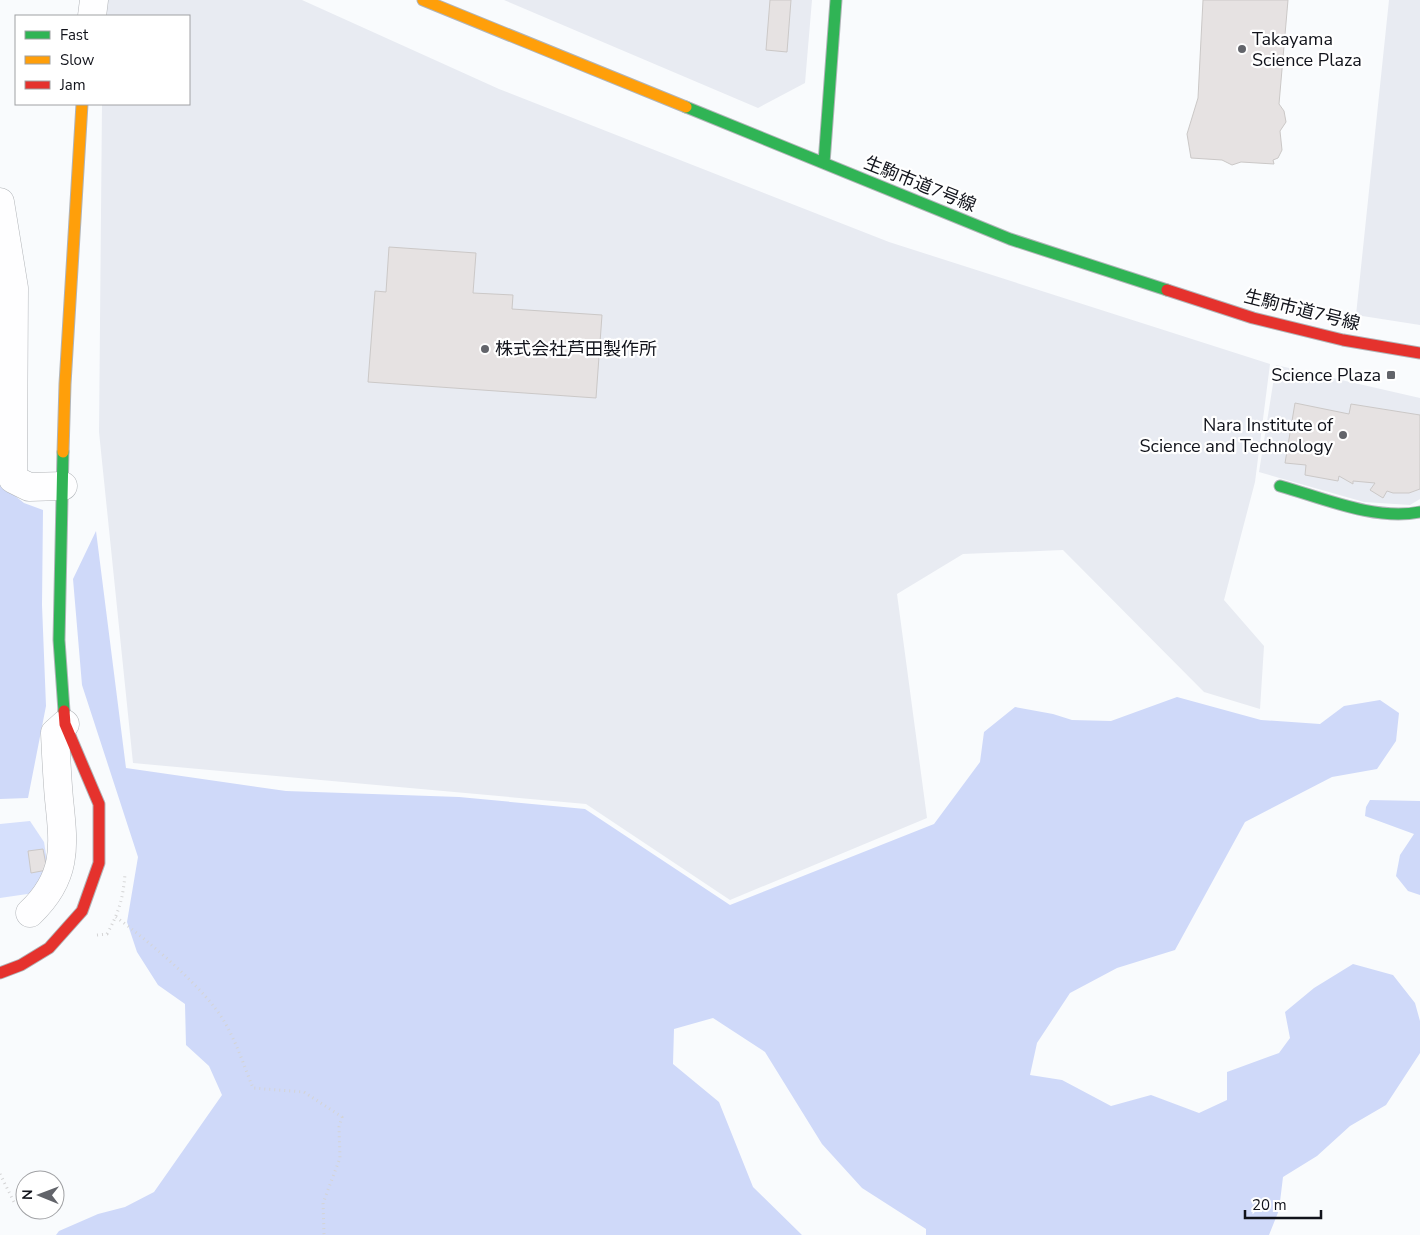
<svg xmlns="http://www.w3.org/2000/svg" width="1420" height="1235" viewBox="0 0 1420 1235" font-family="'Nunito Sans','Noto Sans JP',sans-serif">
<style>
.built{fill:#e8ebf2}
.green{fill:#d6e0fc}
.forest{fill:#cfd9f9}
.building{fill:#e6e2e2;stroke:#cbc8c7}
.lines{fill:none;stroke-linecap:round;stroke-linejoin:round}
.street-casing{stroke:#b1b4b8;stroke-width:29}
.fast-casing{stroke:#b1b4b8;stroke-width:13}
.slow-casing{stroke:#b1b4b8;stroke-width:13}
.jam-casing{stroke:#b1b4b8;stroke-width:13}
.path{stroke:#d4d4d5;stroke-width:3;stroke-dasharray:1 4;stroke-linecap:butt}
.street{stroke:#fefeff;stroke-width:28}
.fast{stroke:#30b455;stroke-width:11}
.slow{stroke:#ff9f0a;stroke-width:11}
.jam{stroke:#e5322d;stroke-width:11}
.poi-dot{fill:#62646a;stroke:#fff;stroke-width:2}
.labels{text-anchor:middle;dominant-baseline:central;stroke-width:4.5;stroke-linejoin:round;paint-order:stroke}
.poi-label{font-size:18px;fill:#11131b;stroke:#fff;text-anchor:start}
.street-label{font-size:18px;fill:#11131b;stroke:#fff}
</style>
<rect width="100%" height="100%" fill="#f9fbfd"/>
<path class="built" d="M 103,0 L 302,0 L 499,89 L 889,242 L 1270,364 L 1255,482 L 1224,600 L 1264,646 L 1260,709 L 1204,692 L 1063,550 L 963,554 L 897,594 L 927,818 L 730,900 L 586,804 L 133,763 L 99,432 L 102,104 L 189,104 L 189,16 L 103,16 Z
M 504,0 L 812,0 L 805,83 L 758,108 Z
M 1389,0 L 1420,0 L 1420,325 L 1356,315 Z
M 1276,365 L 1420,398 L 1420,499 L 1410,505 L 1364,502 L 1259,472 Z"/>
<path class="green" d="M 30,821 L 44,842 L 49,873 L 41,892 L 0,898 L 0,824 Z"/>
<path class="forest" d="M 0,484 L 24,503 L 43,510 L 42,605 L 46,706 L 28,798 L 0,799 Z
M 96,531 L 126,768 L 286,791 L 459,797 L 585,809 L 730,905 L 934,824 L 980,762 L 984,732 L 1015,707 L 1053,714 L 1072,720 L 1111,721 L 1177,697 L 1261,720 L 1320,724 L 1344,706 L 1380,700 L 1399,713 L 1396,741 L 1377,769 L 1332,777 L 1245,822 L 1175,950 L 1117,968 L 1070,993 L 1037,1043 L 1030,1075 L 1062,1080 L 1111,1106 L 1151,1095 L 1199,1113 L 1227,1100 L 1227,1072 L 1279,1053 L 1290,1038 L 1285,1012 L 1314,988 L 1353,964 L 1393,975 L 1415,1003 L 1420,1021 L 1420,1053 L 1386,1105 L 1350,1126 L 1317,1156 L 1283,1177 L 1279,1210 L 1269,1235 L 926,1235 L 926,1229 L 862,1188 L 822,1144 L 765,1052 L 713,1018 L 674,1029 L 673,1064 L 719,1102 L 753,1187 L 802,1235 L 56,1235 L 59,1231 L 98,1214 L 125,1207 L 154,1192 L 222,1095 L 209,1066 L 186,1045 L 185,1004 L 158,985 L 137,952 L 127,922 L 138,857 L 82,685 L 73,579 Z
M 1370,800 L 1420,801 L 1420,895 L 1408,891 L 1396,876 L 1400,855 L 1414,834 L 1365,816 L 1366,807 Z"/>
<path class="building" d="M 770,0 L 791,0 L 787,52 L 766,50 Z
M 1203,0 L 1288,0 L 1279,104 L 1284,111 L 1286,122 L 1280,131 L 1282,150 L 1278,158 L 1273,160 L 1274,164 L 1241,162 L 1232,165 L 1222,160 L 1191,158 L 1187,134 L 1198,98 Z
M 389,247 L 476,253 L 473,293 L 513,295 L 512,309 L 602,315 L 596,398 L 368,382 L 375,291 L 386,292 Z
M 1295,403 L 1349,414 L 1351,404 L 1420,415 L 1420,489 L 1409,493 L 1393,493 L 1387,491 L 1383,498 L 1370,490 L 1375,483 L 1353,481 L 1353,484 L 1339,476 L 1338,481 L 1305,475 L 1306,465 L 1285,463 Z
M 43,849 L 47,870 L 31,873 L 28,851 Z"/>
<g class="lines">
<g class="street-casing">
<path id="street" d="M 92,16 L 94,0
M 0,202 L 14,288 L 13,479 L 29,487 L 63,486
M 30,913 C 68,877 64,846 59,799 C 57,777 56,755 55,733 L 65,724"/>
</g>
<g class="fast-casing">
<path id="fast" d="M 686,107 L 1010,239 L 1167,290
M 824,163 L 836,0
M 63,452 L 59,640 L 64,711
M 1280,486 C 1323,498 1375,521 1420,512"/>
</g>
<g class="slow-casing">
<path id="slow" d="M 423,0 L 686,107
M 63,452 L 65,384 L 82,104"/>
</g>
<g class="jam-casing">
<path id="jam" d="M 1167,290 L 1253,318 L 1343,340 L 1420,353
M 0,973 L 21,965 L 49,948 L 82,911 L 99,863 L 99,804 L 65,724 L 64,711"/>
</g>
<path class="path" d="M 116,917 C 147,940 192,978 215,1008 C 232,1029 243,1063 253,1088 L 304,1092 L 342,1117 L 339,1127 L 340,1158 L 323,1203 L 324,1235
M 97,935 L 107,934 C 119,912 123,899 125,874
M 0,1174 L 15,1204"/>
<use href="#street" class="street"/>
<use href="#fast" class="fast"/>
<use href="#slow" class="slow"/>
<use href="#jam" class="jam"/>
</g>
<g class="poi-dot">
<circle cx="1242" cy="49" r="5"/>
<circle cx="485" cy="349" r="5"/>
<rect x="1386" y="370" width="10" height="10" rx="2.5"/>
<circle cx="1343" cy="435" r="5"/>
</g>
<g class="labels">
<g class="poi-label">
<text x="1252" y="39">Takayama<tspan x="1252" dy="21">Science Plaza</tspan></text>
<text x="495" y="349">株式会社芦田製作所</text>
<text x="1381" y="375" text-anchor="end">Science Plaza</text>
<text x="1333" y="425" text-anchor="end">Nara Institute of<tspan x="1333" dy="21">Science and Technology</tspan></text>
</g>
<g class="street-label">
<text transform="translate(920 184) rotate(22)">生駒市道7号線</text>
<text transform="translate(1302 310) rotate(14)">生駒市道7号線</text>
</g>
</g>
<rect x="15" y="15" width="175" height="90" fill="#ffffff" stroke="#a0a1a4"/>
<rect x="25" y="31" width="25" height="8" fill="#30b455" stroke="#a0a1a4"/>
<text x="60" y="40" font-size="15" fill="#11131b">Fast</text>
<rect x="25" y="56" width="25" height="8" fill="#ff9f0a" stroke="#a0a1a4"/>
<text x="60" y="65" font-size="15" fill="#11131b">Slow</text>
<rect x="25" y="81" width="25" height="8" fill="#e5322d" stroke="#a0a1a4"/>
<text x="60" y="90" font-size="15" fill="#11131b">Jam</text>
<g transform="translate(40 1195) rotate(271)"><circle r="24" fill="#ffffff" stroke="#a0a1a4"/>
<path d="M0-4L9 19L0 12L-9 19Z" fill="#62646a"/>
<text y="-8" font-size="14" font-weight="bold" text-anchor="middle" fill="#11131b">N</text>
</g>
<path d="M1245 1210v8h76v-8" fill="none" stroke="#11131b" stroke-width="2.5"/>
<text x="1252" y="1210" font-size="15" fill="#11131b" stroke="#ffffff" stroke-width="4" paint-order="stroke">20 m</text>
</svg>
